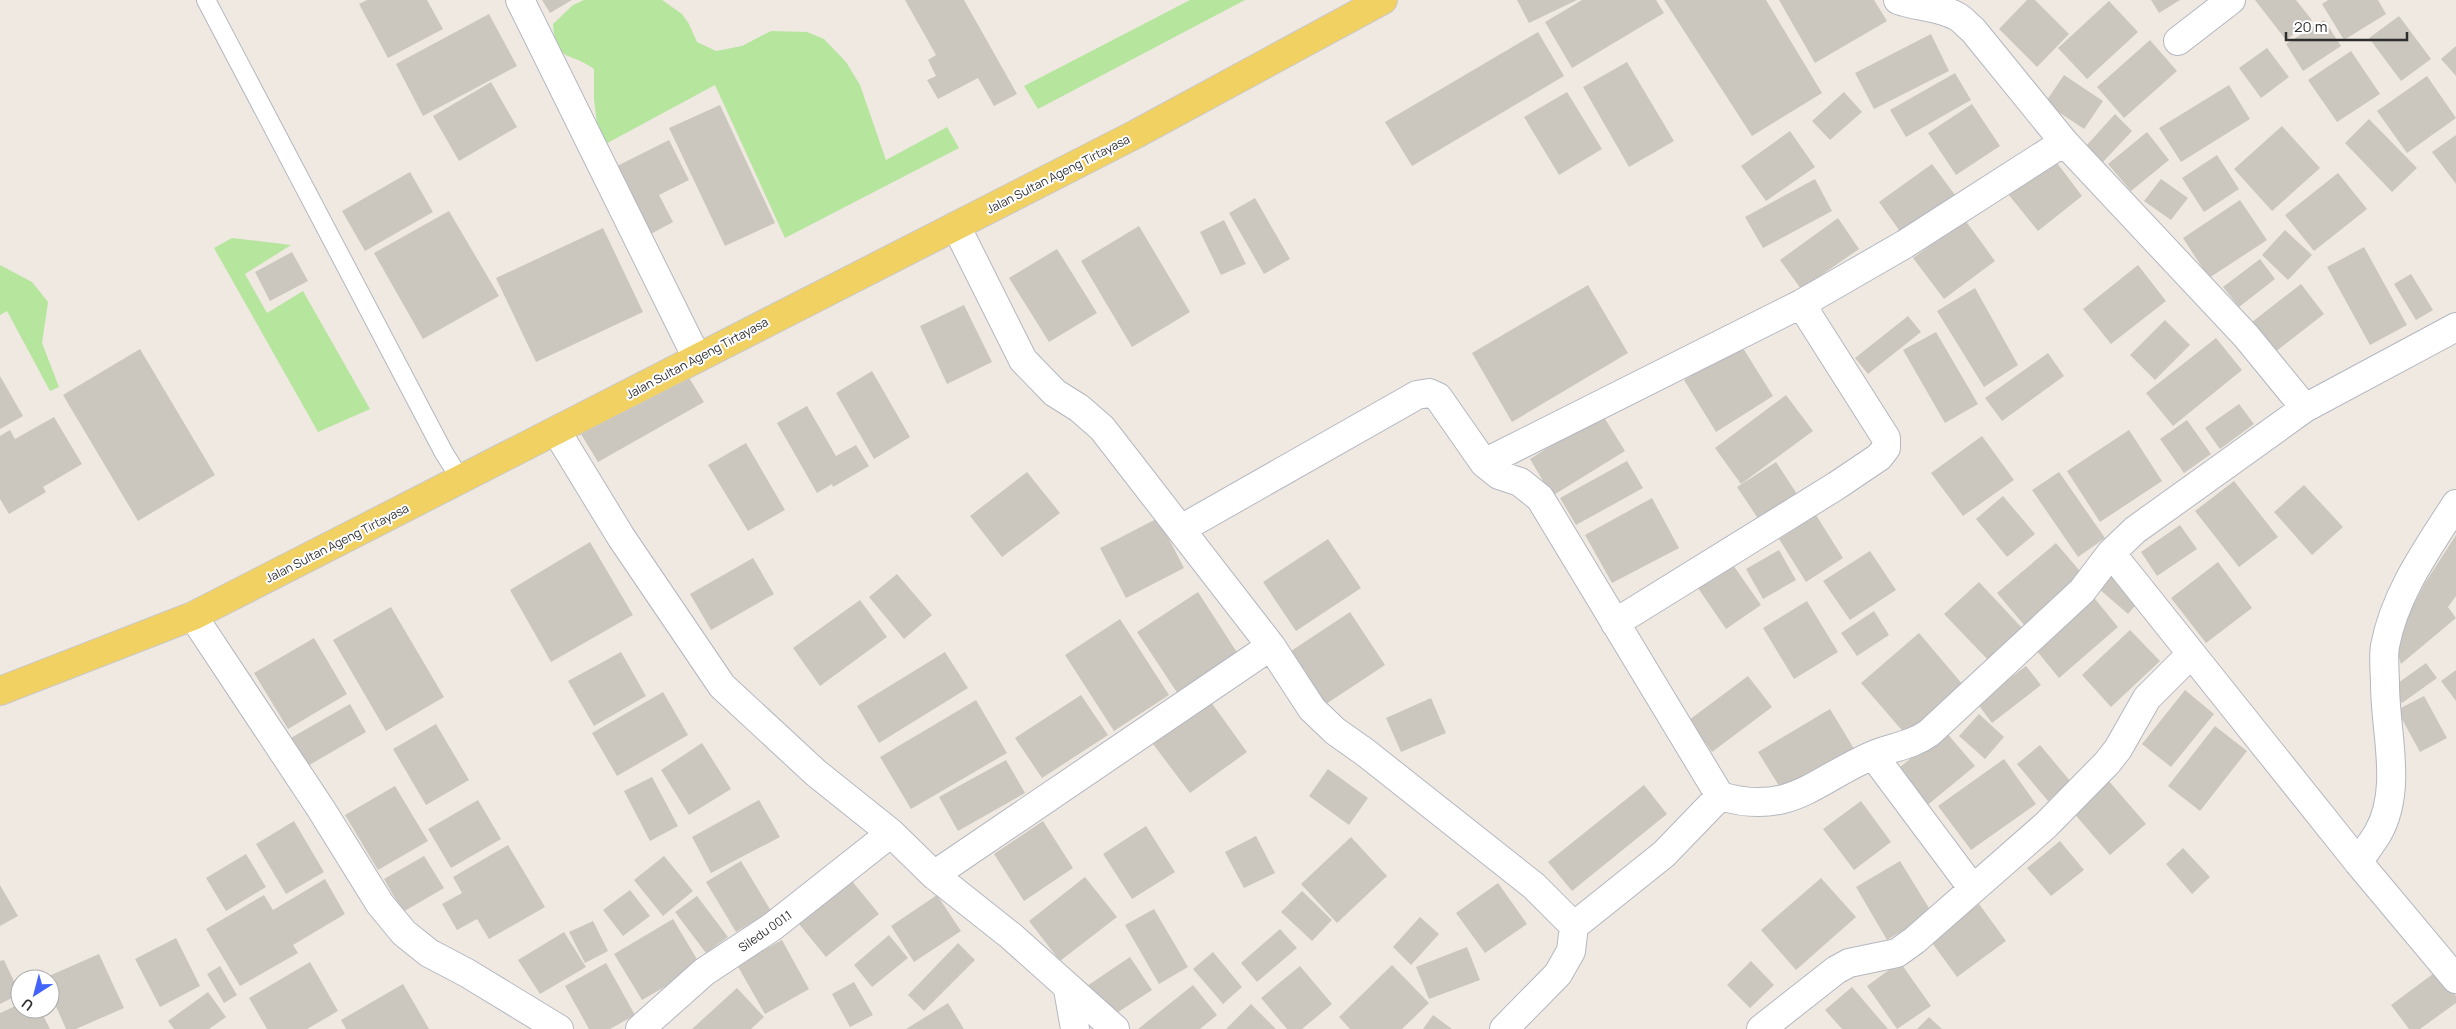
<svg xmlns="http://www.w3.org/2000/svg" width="2456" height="1029" viewBox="0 0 2456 1029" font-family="Manrope,sans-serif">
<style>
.green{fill:#b6e59e}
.building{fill:#cbc7bf}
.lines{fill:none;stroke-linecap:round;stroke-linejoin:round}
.service-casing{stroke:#b4b7c1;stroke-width:20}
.minor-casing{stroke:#b4b7c1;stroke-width:30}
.primary-casing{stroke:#c9c9c9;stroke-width:30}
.service{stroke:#fff;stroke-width:18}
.minor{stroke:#fff;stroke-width:28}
.primary{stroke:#f2d163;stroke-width:28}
.labels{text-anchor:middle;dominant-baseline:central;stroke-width:4;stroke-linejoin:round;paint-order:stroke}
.street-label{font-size:12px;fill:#2e2e2e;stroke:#fff}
</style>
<rect width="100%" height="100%" fill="#efe9e1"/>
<path class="green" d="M 584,0 L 662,0 L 682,14 L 689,24 L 697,42 L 716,51 L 742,46 L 771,31 L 807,32 L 824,39 L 846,62 L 860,85 L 886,160 L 947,127 L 959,148 L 785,238 L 715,85 L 600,147 L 594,99 L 594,69 C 568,50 556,64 553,24 L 573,5 Z
M 1190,0 L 1245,0 L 1038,109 L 1024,86 Z
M 232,238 L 291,245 L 245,274 L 267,313 L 303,291 L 370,409 L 318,432 L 214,248 Z
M 0,265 L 32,282 L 48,302 L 42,343 L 59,387 L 50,391 L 7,311 L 0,315 Z"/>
<path class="building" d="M 367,0 L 427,0 L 443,29 L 388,58 L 359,4 Z
M 542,0 L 572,0 L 550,13 Z
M 905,0 L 964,0 L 1017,94 L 994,106 L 978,78 L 938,99 L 927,80 L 936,76 L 928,60 L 936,55 Z
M 1517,0 L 1577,0 L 1529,23 Z
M 1582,0 L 1656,0 L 1664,13 L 1572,68 L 1545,22 Z
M 1664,0 L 1766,0 L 1822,93 L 1752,136 Z
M 1779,0 L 1874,0 L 1887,21 L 1815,63 Z
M 2027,0 L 2035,0 L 2069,34 L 2037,67 L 1999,29 Z
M 2151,0 L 2180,0 L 2159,13 Z
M 2255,0 L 2296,0 L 2312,20 L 2286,40 Z
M 2328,0 L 2378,0 L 2386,14 L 2344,40 L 2322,4 Z
M 2109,1 L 2138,32 L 2087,79 L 2058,48 Z
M 489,14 L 517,66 L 423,116 L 396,64 Z
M 2399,16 L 2431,59 L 2401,81 L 2369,38 Z
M 2324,20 L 2341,46 L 2303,71 L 2286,44 Z
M 1538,32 L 1564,76 L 1412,166 L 1385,122 Z
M 1931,34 L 1949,71 L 1874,109 L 1855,73 Z
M 2150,40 L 2177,71 L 2124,118 L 2097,87 Z
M 2456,46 L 2456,76 L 2441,59 Z
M 2267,48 L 2289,77 L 2261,98 L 2239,68 Z
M 2351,51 L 2380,94 L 2337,122 L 2308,80 Z
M 1627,62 L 1674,141 L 1629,167 L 1583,87 Z
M 1955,73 L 1971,100 L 1906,137 L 1890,110 Z
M 2064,75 L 2103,101 L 2084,129 L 2045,103 Z
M 2427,76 L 2456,118 L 2407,153 L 2377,111 Z
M 491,82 L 517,127 L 459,161 L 433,116 Z
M 2229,85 L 2250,119 L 2181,162 L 2159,128 Z
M 1567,92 L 1602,149 L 1559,175 L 1524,117 Z
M 1844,92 L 1862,112 L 1830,140 L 1812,121 Z
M 1972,104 L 2000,146 L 1956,175 L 1928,133 Z
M 720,105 L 775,223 L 725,246 L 669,128 Z
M 2115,114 L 2132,131 L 2103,162 L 2086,146 Z
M 2369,119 L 2417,168 L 2392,192 L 2345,143 Z
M 2282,126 L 2320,168 L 2272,211 L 2234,169 Z
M 1790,131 L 1815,167 L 1766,201 L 1741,166 Z
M 2147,132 L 2169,160 L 2131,191 L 2108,164 Z
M 2456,135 L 2456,184 L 2432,152 Z
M 669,140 L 689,180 L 659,195 L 673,222 L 651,234 L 617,166 Z
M 2217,155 L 2239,189 L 2204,212 L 2182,178 Z
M 2054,159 L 2082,196 L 2038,231 L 2008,194 Z
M 1932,164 L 1958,199 L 1904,237 L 1879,202 Z
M 410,172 L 433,212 L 365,251 L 342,211 Z
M 2338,173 L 2367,209 L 2314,251 L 2285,215 Z
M 1815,179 L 1832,211 L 1763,248 L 1745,217 Z
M 2161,179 L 2188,198 L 2171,220 L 2144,201 Z
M 1255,198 L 1290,259 L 1264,274 L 1229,213 Z
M 2240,200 L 2267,240 L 2209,278 L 2183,238 Z
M 449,211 L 499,296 L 423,339 L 374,253 Z
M 1838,218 L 1859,249 L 1801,289 L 1780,260 Z
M 1224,220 L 1246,264 L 1221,275 L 1200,232 Z
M 1965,220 L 1995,261 L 1944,299 L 1913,258 Z
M 1139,226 L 1190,312 L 1132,347 L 1081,261 Z
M 603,228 L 643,312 L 536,362 L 496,278 Z
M 2285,230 L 2312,255 L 2288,280 L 2262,255 Z
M 2364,247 L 2407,325 L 2370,345 L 2327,267 Z
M 1057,249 L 1097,313 L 1049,342 L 1009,278 Z
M 292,252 L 308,281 L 270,301 L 255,272 Z
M 2260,259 L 2275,279 L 2239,307 L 2223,287 Z
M 2138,265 L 2166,301 L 2111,344 L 2083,309 Z
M 2411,274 L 2433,310 L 2416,320 L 2394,284 Z
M 2301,284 L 2324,314 L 2275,352 L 2252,322 Z
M 1588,285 L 1628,353 L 1512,422 L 1472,353 Z
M 1975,288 L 2018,365 L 1984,387 L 1937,311 Z
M 964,305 L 992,362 L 947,384 L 920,326 Z
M 1908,316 L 1921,332 L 1868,374 L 1855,358 Z
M 2165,320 L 2190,345 L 2155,380 L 2130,355 Z
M 1936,332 L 1978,404 L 1945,423 L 1903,350 Z
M 2216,338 L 2242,370 L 2173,426 L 2146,393 Z
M 1741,345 L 1773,396 L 1716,432 L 1684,380 Z
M 140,349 L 215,475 L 138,521 L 63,395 Z
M 2048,353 L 2064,376 L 2002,421 L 1985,398 Z
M 872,371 L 910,437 L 874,459 L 836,393 Z
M 686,373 L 704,402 L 598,462 L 581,434 Z
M 0,376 L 23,416 L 0,429 Z
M 1786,395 L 1813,431 L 1741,484 L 1715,448 Z
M 2239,404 L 2254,424 L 2220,449 L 2205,428 Z
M 807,406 L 836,456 L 856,445 L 869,466 L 833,487 L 832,484 L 817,493 L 777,423 Z
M 1602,414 L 1625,451 L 1552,496 L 1530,459 Z
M 54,417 L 82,464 L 43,487 L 46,492 L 9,514 L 0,499 L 0,436 L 10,430 L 15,439 Z
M 2187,420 L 2211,454 L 2184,473 L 2160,439 Z
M 2129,430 L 2162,481 L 2100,522 L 2067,471 Z
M 1982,436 L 2014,480 L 1963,516 L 1931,473 Z
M 746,443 L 785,510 L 748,531 L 708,465 Z
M 1627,461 L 1643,488 L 1576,525 L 1560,498 Z
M 1776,462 L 1797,494 L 1759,520 L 1737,487 Z
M 1027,472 L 1060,513 L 1002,557 L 970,516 Z
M 2059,472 L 2105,538 L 2078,557 L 2032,490 Z
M 2234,481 L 2278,537 L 2239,567 L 2195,511 Z
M 2304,485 L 2343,527 L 2312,555 L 2274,512 Z
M 2003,496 L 2035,534 L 2007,557 L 1976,519 Z
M 1652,498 L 1679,548 L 1612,583 L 1585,535 Z
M 1816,515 L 1843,558 L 1806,582 L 1779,539 Z
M 1158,518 L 1184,568 L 1126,598 L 1100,548 Z
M 2180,525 L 2197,549 L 2157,576 L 2141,552 Z
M 2456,535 L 2456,596 L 2448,607 L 2456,618 L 2401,664 L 2397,651 L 2398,634 L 2425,583 Z
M 1328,539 L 1361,588 L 1296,631 L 1263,582 Z
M 590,542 L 633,615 L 551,662 L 510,590 Z
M 2056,543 L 2085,577 L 2025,626 L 1997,593 Z
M 1779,550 L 1796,580 L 1763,599 L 1746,569 Z
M 1870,551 L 1896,590 L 1850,620 L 1823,581 Z
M 753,558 L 774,594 L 711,630 L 690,594 Z
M 1731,562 L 1761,605 L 1726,629 L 1696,585 Z
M 2218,562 L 2252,608 L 2206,643 L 2171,598 Z
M 2112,572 L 2141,599 L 2128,614 L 2098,588 Z
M 897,574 L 932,615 L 904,639 L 869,597 Z
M 1979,582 L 2023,629 L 1988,660 L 1944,614 Z
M 1198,592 L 1238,654 L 1178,694 L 1137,632 Z
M 2091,594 L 2118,627 L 2059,678 L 2032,645 Z
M 860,600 L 887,637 L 820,686 L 793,648 Z
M 1807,601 L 1838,652 L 1794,679 L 1763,628 Z
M 391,607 L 444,697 L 386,731 L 333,640 Z
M 1874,611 L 1889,635 L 1857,656 L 1841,633 Z
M 1350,612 L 1385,665 L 1320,708 L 1285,655 Z
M 1120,619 L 1169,695 L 1114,731 L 1065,655 Z
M 2130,630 L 2160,661 L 2111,707 L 2082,675 Z
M 1919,633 L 1964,686 L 1906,735 L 1861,683 Z
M 314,638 L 347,694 L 288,729 L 254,673 Z
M 621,652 L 646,696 L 594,726 L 568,681 Z
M 945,652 L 968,688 L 879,743 L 857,706 Z
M 2426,663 L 2437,678 L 2402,703 L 2391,688 Z
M 2026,666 L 2041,685 L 1992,723 L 1977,703 Z
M 2456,670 L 2456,701 L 2441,681 Z
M 1748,676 L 1772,707 L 1712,752 L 1689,720 Z
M 2185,690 L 2214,714 L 2171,767 L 2142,744 Z
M 663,692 L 688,735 L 617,776 L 592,733 Z
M 1081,695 L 1108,735 L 1042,778 L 1015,738 Z
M 2424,696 L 2447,738 L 2420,752 L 2397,710 Z
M 1208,698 L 1247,752 L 1190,793 L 1150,740 Z
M 1431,698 L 1446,733 L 1401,752 L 1386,718 Z
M 976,700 L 1007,753 L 911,809 L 880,757 Z
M 350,704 L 366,732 L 306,767 L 289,739 Z
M 1830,709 L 1856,752 L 1784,794 L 1758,752 Z
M 1979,714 L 2004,737 L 1985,759 L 1959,736 Z
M 436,724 L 469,780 L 426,805 L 393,749 Z
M 2215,726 L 2247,751 L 2200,811 L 2168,786 Z
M 1945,731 L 1975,766 L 1925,807 L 1895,771 Z
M 702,743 L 731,789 L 689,815 L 661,770 Z
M 2040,745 L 2071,782 L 2048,801 L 2017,764 Z
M 2004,759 L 2036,804 L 1971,850 L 1938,806 Z
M 1006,760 L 1025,793 L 958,831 L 939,797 Z
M 1328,769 L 1368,798 L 1349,825 L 1309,796 Z
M 652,777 L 678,826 L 650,841 L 624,791 Z
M 2108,780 L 2146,824 L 2110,855 L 2072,811 Z
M 1644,785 L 1667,814 L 1572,891 L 1548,862 Z
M 395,786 L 428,841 L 378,870 L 345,815 Z
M 478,800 L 501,839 L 451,868 L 428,829 Z
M 759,800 L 780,837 L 711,873 L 692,837 Z
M 1861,801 L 1891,842 L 1854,870 L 1823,829 Z
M 294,821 L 324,872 L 286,894 L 256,844 Z
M 1043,821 L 1073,868 L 1024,901 L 994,854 Z
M 1146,826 L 1175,872 L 1132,899 L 1103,854 Z
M 1256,836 L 1275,873 L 1244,888 L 1225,852 Z
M 1351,837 L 1387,876 L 1337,923 L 1301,884 Z
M 2060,841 L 2084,870 L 2051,896 L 2027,868 Z
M 508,845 L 545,907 L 489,939 L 477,919 L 457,930 L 442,904 L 462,893 L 453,877 Z
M 2183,848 L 2210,877 L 2192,894 L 2166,864 Z
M 246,854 L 266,887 L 226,911 L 206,878 Z
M 424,856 L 444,888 L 403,912 L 384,879 Z
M 664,856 L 693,891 L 663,916 L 634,880 Z
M 741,861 L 771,911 L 736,932 L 706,882 Z
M 1900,861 L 1932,913 L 1887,940 L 1856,887 Z
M 1085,877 L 1117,917 L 1060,961 L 1029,921 Z
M 1821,878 L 1856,917 L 1796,970 L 1761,930 Z
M 325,879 L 345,914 L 293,945 L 298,953 L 240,986 L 206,929 L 264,895 L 273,910 Z
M 852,881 L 879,914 L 826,957 L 799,924 Z
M 1498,883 L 1527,924 L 1485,953 L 1456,913 Z
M 0,885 L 18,916 L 0,926 Z
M 630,890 L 650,916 L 623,936 L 603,910 Z
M 1302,891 L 1332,920 L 1312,941 L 1281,912 Z
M 937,895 L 961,931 L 914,962 L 891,926 Z
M 697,896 L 728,937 L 706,953 L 675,912 Z
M 1979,904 L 2006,941 L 1957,977 L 1930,940 Z
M 1154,909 L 1188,967 L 1159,984 L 1125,925 Z
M 1420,917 L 1439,934 L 1411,965 L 1393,947 Z
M 673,919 L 701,966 L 642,1000 L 614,954 Z
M 593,921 L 608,951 L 585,963 L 569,932 Z
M 1280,929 L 1297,948 L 1257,982 L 1241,963 Z
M 564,932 L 586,967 L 540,994 L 518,960 Z
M 889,935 L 908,958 L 872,987 L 854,965 Z
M 176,938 L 200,986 L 160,1007 L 135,959 Z
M 782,940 L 809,989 L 765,1014 L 737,965 Z
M 958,943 L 975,960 L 924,1011 L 908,995 Z
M 1467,947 L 1480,980 L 1429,999 L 1416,967 Z
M 1213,952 L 1242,987 L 1223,1004 L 1193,969 Z
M 99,954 L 124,1008 L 76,1029 L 66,1029 L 50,993 L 50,979 L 42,979 Z
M 1130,957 L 1152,990 L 1106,1020 L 1084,988 Z
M 4,960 L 20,994 L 0,1004 L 0,961 Z
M 1751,961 L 1774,985 L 1750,1008 L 1727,985 Z
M 310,962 L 338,1011 L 307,1029 L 267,1029 L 249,998 Z
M 1900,962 L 1931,1006 L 1897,1029 L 1867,986 Z
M 606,963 L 635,1015 L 610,1029 L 589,1029 L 565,986 Z
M 1392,965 L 1429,1003 L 1402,1029 L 1350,1029 L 1339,1017 Z
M 220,966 L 237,995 L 224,1003 L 207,974 Z
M 1300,966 L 1332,1004 L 1302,1029 L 1287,1029 L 1261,998 Z
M 2437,971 L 2456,996 L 2456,1003 L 2420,1029 L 2409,1029 L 2391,1005 Z
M 854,982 L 873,1015 L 850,1027 L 832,994 Z
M 403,984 L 429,1029 L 346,1029 L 341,1020 Z
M 1193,985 L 1217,1015 L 1200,1029 L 1138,1029 Z
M 1852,987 L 1888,1029 L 1842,1029 L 1825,1010 Z
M 737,988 L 764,1017 L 751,1029 L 692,1029 Z
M 208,992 L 226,1017 L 209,1029 L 174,1029 L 168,1021 Z
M 948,1003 L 964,1029 L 906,1029 Z
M 20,1004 L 20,1009 L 40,1009 L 50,1029 L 0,1029 L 0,1013 Z
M 1251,1004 L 1276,1029 L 1226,1029 Z
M 1433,1015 L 1452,1029 L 1423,1029 Z
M 1929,1017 L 1942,1029 L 1917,1029 Z"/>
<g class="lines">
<g class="service-casing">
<path id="service" d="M 206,0 L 444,453 L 461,480"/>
</g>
<g class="minor-casing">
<path id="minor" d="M 520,0 L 697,358
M 1898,0 C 1917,7 1940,6 1958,17 C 1963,20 1968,26 1973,30 L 2064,142 L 2246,336 L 2305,408
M 2178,41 L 2231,0
M 956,226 L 1023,360 L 1055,393 L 1079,408 L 1102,428 L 1271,646 L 1312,709 L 1335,731 L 1366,753 L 1534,886 L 1574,926 L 1664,854 L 1720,796
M 557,432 L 621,537 L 722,686 L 816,773 L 891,833 L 934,875 L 1011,936 L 1115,1029
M 1484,463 L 1801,304 L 1905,244 L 2064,142
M 1181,529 L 1417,395 L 1429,393 L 1438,397 L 1484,463 L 1499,475 L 1520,482 L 1540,498 L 1720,796 C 1790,817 1815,780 1873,755 C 1892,747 1911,746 1929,733 L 2082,591 L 2111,553 L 2135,530 L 2305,408 L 2456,327
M 2111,553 L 2358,862 L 2456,979
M 193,616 L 321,809 L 380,904 L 404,933 L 429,953 L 467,973 L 559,1029
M 1615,623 L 1836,486 L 1879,457 L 1886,448 L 1886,438 L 1801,304
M 1873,755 L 1973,889
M 2358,862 C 2365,852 2372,843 2378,833 C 2403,789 2385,732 2385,684 C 2385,672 2383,658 2385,646 C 2395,593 2428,548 2456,504
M 934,875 L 1271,646
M 1068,989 L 1075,1029
M 640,1029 L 704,972 L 772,927 L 891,833
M 1504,1029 L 1558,974 L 1571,951 L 1574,926
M 1761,1029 L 1836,970 L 1849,963 L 1897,953 L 1915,940 L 2046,825 L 2107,763 L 2118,749 L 2147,698 L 2191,654"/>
</g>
<g class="primary-casing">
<path id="primary" d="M 0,691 L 193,616 L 1136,134 L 1383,0"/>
</g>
<use href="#service" class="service"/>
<use href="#minor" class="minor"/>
<use href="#primary" class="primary"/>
</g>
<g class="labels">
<g class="street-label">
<text transform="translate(1058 174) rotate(-27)">Jalan Sultan Ageng Tirtayasa</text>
<text transform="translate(697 358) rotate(-28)">Jalan Sultan Ageng Tirtayasa</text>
<text transform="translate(337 543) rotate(-27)">Jalan Sultan Ageng Tirtayasa</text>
<text transform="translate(765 931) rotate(-35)">Siledu 001.1</text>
</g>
</g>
<g transform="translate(35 994) rotate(216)"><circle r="24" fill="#ffffff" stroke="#ababab"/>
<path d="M0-4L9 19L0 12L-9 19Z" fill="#4264fb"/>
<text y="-8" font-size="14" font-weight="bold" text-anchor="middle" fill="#2e2e2e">U</text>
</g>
<path d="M2286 32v8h121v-8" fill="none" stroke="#2e2e2e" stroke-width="2.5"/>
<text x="2294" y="32" font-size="15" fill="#2e2e2e" stroke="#ffffff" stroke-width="4" paint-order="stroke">20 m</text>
</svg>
